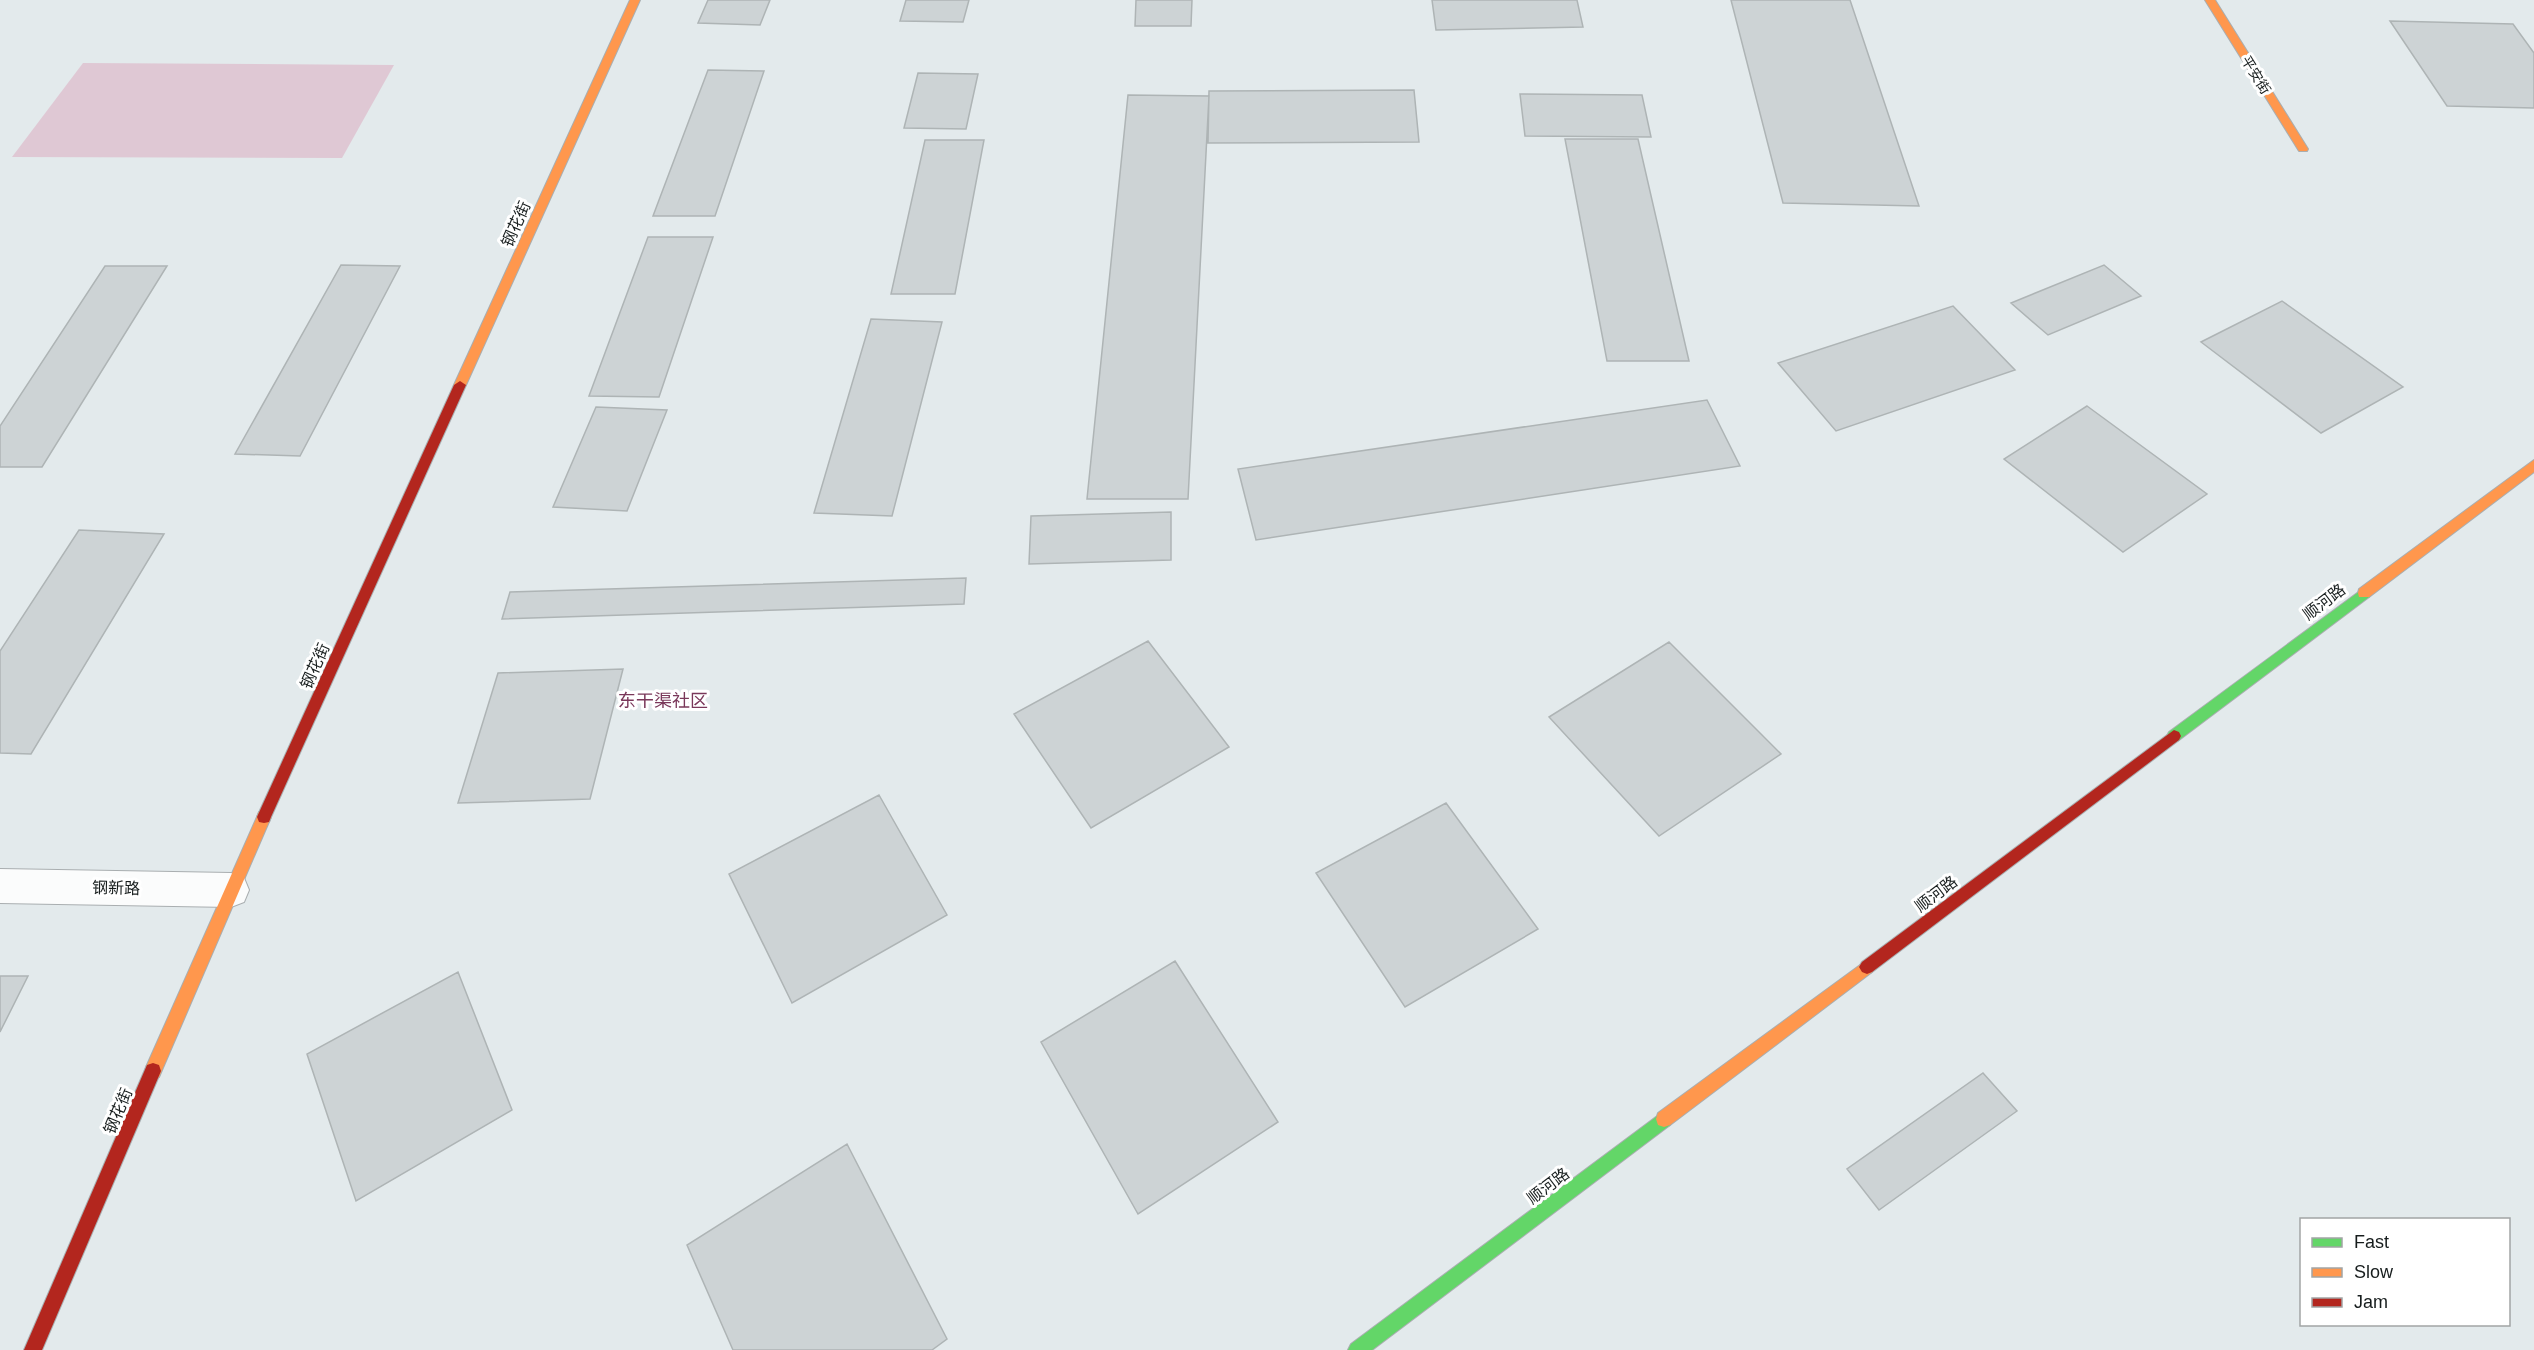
<svg xmlns="http://www.w3.org/2000/svg" width="2534" height="1350" viewBox="0 0 2534 1350" font-family="Arial,'Noto Sans SC',sans-serif">
<style>
.green{fill:#dfc8d4}
.building{fill:#cdd3d5;stroke:#aeb4b5;stroke-width:1.5}
.lines{fill:none;stroke-linecap:round;stroke-linejoin:round}
.street-casing{stroke:#a9aeb0;stroke-width:2}
.fast-casing{stroke:#a9aeb0;stroke-width:2}
.slow-casing{stroke:#a9aeb0;stroke-width:2}
.jam-casing{stroke:#a9aeb0;stroke-width:2}
.street{fill:#fbfcfc;fill-rule:evenodd}
.fast{fill:#63d668;fill-rule:evenodd}
.slow{fill:#ff974d;fill-rule:evenodd}
.jam{fill:#b3261e;fill-rule:evenodd}
.labels{text-anchor:middle;dominant-baseline:central;stroke-width:6;stroke-linejoin:round;paint-order:stroke}
.far-street-label{font-size:14px;fill:#171d1d;stroke:#fff}
.street-label{font-size:16px;fill:#171d1d;stroke:#fff}
.neighbourhood-label{font-size:18px;fill:#7a385a;stroke:#fff}
</style>
<rect width="100%" height="100%" fill="#e3eaec"/>
<path class="green" d="M 83,63 L 394,65 L 342,158 L 12,157 Z"/>
<path class="building" d="M 708,0 L 770,0 L 760,25 L 698,23 Z
M 906,0 L 969,0 L 963,22 L 900,21 Z
M 1136,0 L 1192,0 L 1191,26 L 1135,26 Z
M 1432,0 L 1577,0 L 1583,27 L 1436,30 Z
M 1731,0 L 1850,0 L 1919,206 L 1783,203 Z
M 2390,21 L 2513,24 L 2534,53 L 2534,108 L 2447,106 Z
M 708,70 L 764,71 L 715,216 L 653,216 Z
M 918,73 L 978,74 L 966,129 L 904,128 Z
M 1414,90 L 1419,142 L 1208,143 L 1209,91 Z
M 1520,94 L 1642,95 L 1651,137 L 1525,136 Z
M 1128,95 L 1209,96 L 1188,499 L 1087,499 Z
M 1565,139 L 1638,139 L 1689,361 L 1607,361 Z
M 925,140 L 984,140 L 955,294 L 891,294 Z
M 648,237 L 713,237 L 659,397 L 589,396 Z
M 341,265 L 400,266 L 300,456 L 235,454 Z
M 2104,265 L 2141,296 L 2048,335 L 2011,303 Z
M 105,266 L 167,266 L 42,467 L 0,467 L 0,426 Z
M 2282,301 L 2403,387 L 2321,433 L 2201,342 Z
M 1953,306 L 2015,370 L 1836,431 L 1778,363 Z
M 871,319 L 942,322 L 892,516 L 814,513 Z
M 1707,400 L 1740,466 L 1256,540 L 1238,469 Z
M 2087,406 L 2207,494 L 2123,552 L 2004,459 Z
M 596,407 L 667,410 L 627,511 L 553,507 Z
M 1171,512 L 1171,560 L 1029,564 L 1031,516 Z
M 79,530 L 164,534 L 31,754 L 0,753 L 0,651 Z
M 966,578 L 964,604 L 502,619 L 510,592 Z
M 1148,641 L 1229,747 L 1091,828 L 1014,714 Z
M 1669,642 L 1781,754 L 1659,836 L 1549,717 Z
M 623,669 L 590,799 L 458,803 L 498,673 Z
M 879,795 L 947,915 L 792,1003 L 729,874 Z
M 1446,803 L 1538,929 L 1405,1007 L 1316,873 Z
M 1175,961 L 1278,1122 L 1138,1214 L 1041,1042 Z
M 458,972 L 512,1110 L 356,1201 L 307,1054 Z
M 0,976 L 28,976 L 0,1032 Z
M 1983,1073 L 2017,1111 L 1879,1210 L 1847,1169 Z
M 847,1144 L 947,1339 L 932,1350 L 733,1350 L 687,1245 Z"/>
<g class="lines">
<g class="street-casing">
<path id="street" d="M 0,869 L 231,873 L 244,878 L 249,890 L 244,902 L 231,907 L 0,903 Z"/>
</g>
<g class="fast-casing">
<path id="fast" d="M 2364,588 L 2369,589 L 2370,593 L 2369,597 L 2179,740 L 2174,742 L 2169,740 L 2167,736 L 2169,732 Z
M 1664,1111 L 1670,1113 L 1672,1119 L 1670,1125 L 1372,1350 L 1348,1350 L 1351,1344 Z"/>
</g>
<g class="slow-casing">
<path id="slow" d="M 630,0 L 640,0 L 466,385 L 460,389 L 456,388 L 454,385 Z
M 2205,0 L 2215,0 L 2308,149 L 2307,151 L 2299,151 Z
M 2534,460 L 2534,472 L 2369,597 L 2359,597 L 2358,593 L 2359,589 Z
M 264,811 L 269,812 L 271,817 L 159,1077 L 153,1079 L 147,1077 L 145,1071 L 147,1065 L 257,817 L 259,812 Z
M 1867,960 L 1872,962 L 1875,967 L 1872,972 L 1670,1125 L 1664,1127 L 1658,1125 L 1656,1119 L 1658,1113 Z"/>
</g>
<g class="jam-casing">
<path id="jam" d="M 460,381 L 466,385 L 271,817 L 269,822 L 264,823 L 259,822 L 257,817 L 454,385 Z
M 2174,730 L 2179,732 L 2181,736 L 2179,740 L 1872,972 L 1867,974 L 1862,972 L 1859,967 L 1862,962 Z
M 153,1063 L 159,1065 L 161,1071 L 42,1350 L 24,1350 L 147,1065 Z"/>
</g>
<use href="#street" class="street"/>
<use href="#fast" class="fast"/>
<use href="#slow" class="slow"/>
<use href="#jam" class="jam"/>
</g>
<g class="labels">
<g class="far-street-label">
<text transform="translate(2256 75) rotate(58)">平安街</text>
</g>
<g class="street-label">
<text transform="translate(516 224) rotate(-66)">钢花街</text>
<text transform="translate(2324 602) rotate(-37)">顺河路</text>
<text transform="translate(315 666) rotate(-66)">钢花街</text>
<text transform="translate(116 888) rotate(1)">钢新路</text>
<text transform="translate(1936 894) rotate(-37)">顺河路</text>
<text transform="translate(118 1111) rotate(-67)">钢花街</text>
<text transform="translate(1548 1186) rotate(-37)">顺河路</text>
</g>
<g class="neighbourhood-label">
<text x="663" y="701">东干渠社区</text>
</g>
</g>
<rect x="2300" y="1218" width="210" height="108" fill="#ffffff" stroke="#a2a5a5" stroke-width="1.5"/>
<rect x="2312" y="1238" width="30" height="9" fill="#63d668" stroke="#a2a5a5" stroke-width="1.5"/>
<text x="2354" y="1248" font-size="18" fill="#171d1d">Fast</text>
<rect x="2312" y="1268" width="30" height="9" fill="#ff974d" stroke="#a2a5a5" stroke-width="1.5"/>
<text x="2354" y="1278" font-size="18" fill="#171d1d">Slow</text>
<rect x="2312" y="1298" width="30" height="9" fill="#b3261e" stroke="#a2a5a5" stroke-width="1.5"/>
<text x="2354" y="1308" font-size="18" fill="#171d1d">Jam</text>
</svg>
